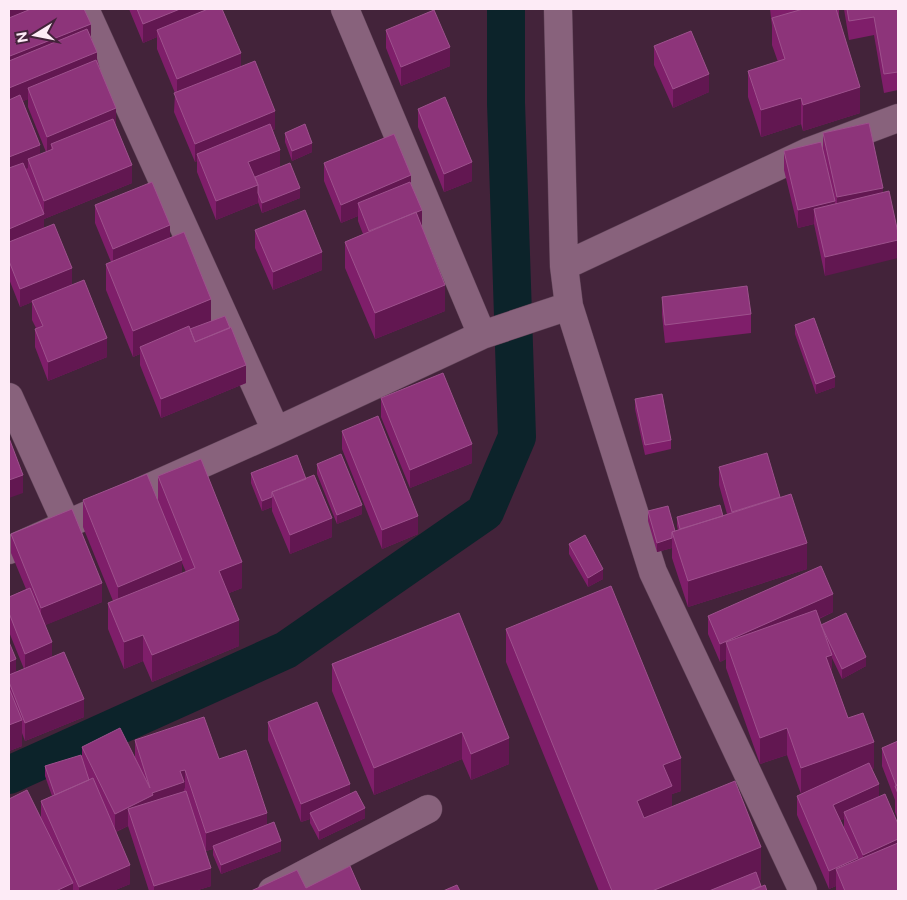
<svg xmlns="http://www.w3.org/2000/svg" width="907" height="900" viewBox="0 0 907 900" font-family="'Public Sans',sans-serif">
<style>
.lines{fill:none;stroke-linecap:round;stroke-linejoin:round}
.canal{stroke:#0c232a;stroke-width:38}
.street-casing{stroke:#5c4054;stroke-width:29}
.street{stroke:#88627c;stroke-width:28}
.wall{fill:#7f1e6a;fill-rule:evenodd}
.shaded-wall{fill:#621751}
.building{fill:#8d347a;stroke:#9e518d}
</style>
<rect width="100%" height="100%" fill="#43233a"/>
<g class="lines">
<path class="canal" d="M 9,775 L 286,650 L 485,512 L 517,437 L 506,103 L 506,9"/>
<g class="street-casing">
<path id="street" d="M 85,9 L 276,431
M 345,9 L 482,335
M 558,9 L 564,266 L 569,306 L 653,572 L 803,891
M 564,266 L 810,151 L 898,118
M 9,397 L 67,525
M 9,550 L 276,431 L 482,335 L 569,306
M 272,891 L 428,809"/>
</g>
<use href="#street" class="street"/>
</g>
<path class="wall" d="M 9,9 L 91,37 L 132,183 L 44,219 L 44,227 L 107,357 L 48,381 L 35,347 L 35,329 L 36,328 L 32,320 L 32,302 L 20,307 L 9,279 ZM 28,99 L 28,107 L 46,152 L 40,155 L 23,101 Z
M 129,9 L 205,9 L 205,10 L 241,66 L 275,129 L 273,130 L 280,167 L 300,198 L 262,213 L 258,202 L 258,203 L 216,220 L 197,172 L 197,161 L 195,162 L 174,112 L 175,93 L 157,49 L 157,37 L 143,43 Z
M 770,9 L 839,9 L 839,17 L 860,113 L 803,131 L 801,124 L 761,137 L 748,97 L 748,71 L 778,62 L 772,45 L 772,26 Z
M 844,9 L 898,9 L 898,90 L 884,93 L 874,35 L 849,40 Z
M 386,30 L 450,66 L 401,86 L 386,48 Z
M 654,46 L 709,92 L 673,108 L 654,65 Z
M 418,109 L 472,181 L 444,192 L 418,127 Z
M 869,123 L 825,276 L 814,224 L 798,228 L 784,170 L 784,151 L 827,168 L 823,151 L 823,133 Z
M 285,133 L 312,152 L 292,161 L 285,142 Z
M 324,163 L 411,185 L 422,228 L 445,311 L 375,339 L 345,268 L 345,242 L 363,234 L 358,221 L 358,216 L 341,223 L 324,181 Z
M 95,205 L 170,238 L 211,321 L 246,383 L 161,418 L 140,365 L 140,354 L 133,357 L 106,290 L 106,264 L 111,262 L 95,223 Z
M 255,230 L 322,270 L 273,290 L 255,248 Z
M 662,297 L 751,314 L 751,333 L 665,343 L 662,315 Z
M 795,325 L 835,387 L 816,394 L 795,334 Z
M 381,398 L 472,463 L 410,488 L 381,417 Z
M 635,399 L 671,440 L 671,449 L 645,455 L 635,409 Z
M 342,431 L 418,534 L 382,549 L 342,449 Z
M 317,464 L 362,514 L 337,524 L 317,474 Z
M 719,467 L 780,497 L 807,569 L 688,607 L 672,558 L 672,548 L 657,552 L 648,521 L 648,511 L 675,531 L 678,530 L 677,526 L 677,517 L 723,516 L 727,514 L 719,485 Z
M 251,473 L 306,479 L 332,537 L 290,554 L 272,511 L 272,507 L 262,511 L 251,483 Z
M 158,476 L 242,588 L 229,593 L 239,646 L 152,682 L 143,661 L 124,669 L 108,629 L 108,603 L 113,601 L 83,527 L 83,500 L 158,500 ZM 182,563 L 186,572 L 182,573 Z
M 11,534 L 102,602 L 45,625 L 52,657 L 84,717 L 25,741 L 22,733 L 22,746 L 9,751 L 9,642 L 16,672 L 24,669 L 9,632 L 9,597 L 26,589 L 11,553 Z
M 569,544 L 603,579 L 588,587 L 569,554 Z
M 833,612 L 819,619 L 821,625 L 866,666 L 842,679 L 832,658 L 832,673 L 848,718 L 874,768 L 872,769 L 879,797 L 898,824 L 845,891 L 836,891 L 836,886 L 829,889 L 797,815 L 797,796 L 801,794 L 787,755 L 760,764 L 726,668 L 726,659 L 720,662 L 708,634 L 708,616 ZM 844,819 L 844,829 L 840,820 Z
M 459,613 L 509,764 L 471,780 L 462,759 L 374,795 L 332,691 L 332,664 Z
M 506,629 L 681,791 L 672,794 L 672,807 L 761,880 L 759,880 L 761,886 L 767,891 L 599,891 L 506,662 Z
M 268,722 L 350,793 L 365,818 L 319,840 L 310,823 L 310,819 L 301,822 L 268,740 Z
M 135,740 L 219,759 L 267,825 L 281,851 L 221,874 L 213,855 L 213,849 L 206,851 L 211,886 L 195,891 L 149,891 L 128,826 L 116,832 L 130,884 L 113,891 L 9,891 L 41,818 L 41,801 L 52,796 L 45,776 L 45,766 L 82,757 L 82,747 L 135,758 Z
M 898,741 L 898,820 L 895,812 L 895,800 L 882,766 L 882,748 Z"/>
<path class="shaded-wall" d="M 12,9 L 57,9 L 9,28 L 9,10 Z
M 180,9 L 205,9 L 205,17 L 157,30 L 157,37 L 143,43 L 143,24 Z
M 91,24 L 91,42 L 10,75 L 10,56 Z
M 450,47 L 450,66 L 401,86 L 401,67 Z
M 97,52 L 97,71 L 28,88 L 28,99 L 9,107 L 9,88 Z
M 241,53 L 241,71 L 177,97 L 177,79 Z
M 709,74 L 709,92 L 673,108 L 673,89 Z
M 860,87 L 860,113 L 803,131 L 803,105 Z
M 801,98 L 801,124 L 761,137 L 761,110 Z
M 116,108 L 116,127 L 53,149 L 51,144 L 51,154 L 47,155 L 47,137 Z
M 275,111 L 275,129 L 200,160 L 197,154 L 197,161 L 195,162 L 195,144 Z
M 312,143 L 312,152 L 292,161 L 292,151 Z
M 40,145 L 40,163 L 28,159 L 28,168 L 9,176 L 9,157 Z
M 280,150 L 280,168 L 248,181 L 248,162 Z
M 472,162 L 472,181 L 444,192 L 444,174 Z
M 132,165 L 132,183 L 44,219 L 44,233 L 9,248 L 9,229 L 44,214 L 44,201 Z
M 411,175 L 411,194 L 358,203 L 358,216 L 341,223 L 341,205 Z
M 258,185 L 258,203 L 216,220 L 216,201 Z
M 300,188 L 300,198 L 262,213 L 262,203 Z
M 883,188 L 883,206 L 837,216 L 837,197 Z
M 835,201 L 835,219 L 814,209 L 814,224 L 798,228 L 798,210 Z
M 422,210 L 422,229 L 369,231 Z
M 170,225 L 170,243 L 113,267 L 113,249 Z
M 898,240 L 898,258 L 825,276 L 825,257 Z
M 322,252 L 322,270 L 273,290 L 273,272 Z
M 72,268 L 72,286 L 20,307 L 20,289 Z
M 445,285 L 445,311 L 375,339 L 375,313 Z
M 211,299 L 211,325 L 140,347 L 140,354 L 133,357 L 133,331 Z
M 107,338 L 107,357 L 48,381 L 48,362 Z
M 246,365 L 246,383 L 161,418 L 161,399 Z
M 835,377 L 835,387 L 816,394 L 816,384 Z
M 472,444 L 472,463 L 410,488 L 410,470 Z
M 23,475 L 23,493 L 9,498 L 9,480 Z
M 272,497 L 272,507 L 262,511 L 262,501 Z
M 362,505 L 362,514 L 337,524 L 337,515 Z
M 418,516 L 418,534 L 382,549 L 382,530 Z
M 332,518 L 332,537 L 290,554 L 290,535 Z
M 672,538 L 672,548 L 657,552 L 657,543 Z
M 807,543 L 807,569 L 688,607 L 688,581 Z
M 182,560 L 182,586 L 118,613 L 118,587 Z
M 242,562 L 242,588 L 219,597 L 219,571 Z
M 603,569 L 603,579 L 588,587 L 588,578 Z
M 102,583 L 102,602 L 41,627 L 41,608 Z
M 833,594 L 833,612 L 732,657 L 726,642 L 726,659 L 720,662 L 720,644 Z
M 239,620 L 239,646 L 152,682 L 152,655 Z
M 143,635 L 143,661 L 124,669 L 124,642 Z
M 52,642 L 52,661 L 25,672 L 25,654 Z
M 832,655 L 832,681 L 826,657 Z
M 866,657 L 866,666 L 842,679 L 842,669 Z
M 16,659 L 16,685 L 9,682 L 9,662 Z
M 84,699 L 84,717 L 25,741 L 25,723 Z
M 22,720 L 22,746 L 9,751 L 9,725 Z
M 787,728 L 787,755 L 760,764 L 760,738 Z
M 462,732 L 462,759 L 374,795 L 374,768 Z
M 509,738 L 509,764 L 471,780 L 471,754 Z
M 874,742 L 874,768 L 801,794 L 801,768 Z
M 681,758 L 681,791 L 672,794 L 672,819 L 637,833 L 637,801 L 663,765 Z
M 185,770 L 185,788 L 184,789 L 184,801 L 128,809 L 128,826 L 115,832 L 115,814 L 152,793 L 180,771 Z
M 350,784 L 350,802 L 310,813 L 310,819 L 301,822 L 301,804 Z
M 879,784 L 879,803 L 844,812 L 844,819 L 833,824 L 833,805 Z
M 365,808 L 365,818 L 319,840 L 319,831 Z
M 267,813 L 267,831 L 213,846 L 213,849 L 206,851 L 206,833 Z
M 898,839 L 898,858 L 863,874 L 863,855 Z
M 281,841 L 281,851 L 221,874 L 221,865 Z
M 761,847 L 761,880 L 732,891 L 652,891 Z
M 858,858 L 858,876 L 836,869 L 836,886 L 829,889 L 829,871 Z
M 130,865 L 130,884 L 113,891 L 79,891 L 79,887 Z
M 211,868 L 211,886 L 195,891 L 154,891 L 154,886 Z
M 73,883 L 73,891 L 56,891 Z"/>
<path class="building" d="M 31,9 L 84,9 L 91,24 L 10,56 L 9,53 L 9,18 Z
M 137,9 L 180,9 L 143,24 Z
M 208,9 L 222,9 L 241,53 L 177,79 L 157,30 Z
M 803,9 L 836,9 L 860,87 L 803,105 L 801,98 L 761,110 L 748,71 L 785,59 L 772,18 Z
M 847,9 L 898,9 L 898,72 L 884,74 L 874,17 L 849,21 Z
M 434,10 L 450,47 L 401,67 L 386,30 Z
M 87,29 L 97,52 L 9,88 L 9,61 Z
M 691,31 L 709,74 L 673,89 L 654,46 Z
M 96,60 L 116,108 L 47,137 L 28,88 Z
M 255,61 L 275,111 L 195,144 L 174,93 Z
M 20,95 L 40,145 L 9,157 L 9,100 Z
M 445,97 L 472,162 L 444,174 L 418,109 Z
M 113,119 L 132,165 L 44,201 L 28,159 L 53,149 L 51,144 Z
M 869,123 L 883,188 L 837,197 L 823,133 Z
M 270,124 L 280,150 L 248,162 L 258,185 L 216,201 L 197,154 Z
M 305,124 L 312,143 L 292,151 L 285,133 Z
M 394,134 L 411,175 L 341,205 L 324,163 Z
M 821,142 L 835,201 L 798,210 L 784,151 Z
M 23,163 L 44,214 L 9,229 L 9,168 Z
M 290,163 L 300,188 L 262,203 L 258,193 L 258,185 L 255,177 Z
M 152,182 L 170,225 L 113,249 L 95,205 Z
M 410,182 L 422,210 L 369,231 L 358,203 Z
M 889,191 L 898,233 L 898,240 L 825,257 L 814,209 Z
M 305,210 L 322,252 L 273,272 L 255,230 Z
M 416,212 L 445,285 L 375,313 L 345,242 Z
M 54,224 L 72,268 L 20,289 L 9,261 L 9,242 Z
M 184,232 L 211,299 L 133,331 L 106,264 Z
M 84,280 L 107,338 L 48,362 L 35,329 L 43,326 L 32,301 Z
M 747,286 L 751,314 L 665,325 L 662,297 Z
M 225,316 L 230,328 L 195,342 L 190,329 Z
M 814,318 L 835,377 L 816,384 L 795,325 Z
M 189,326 L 195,342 L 231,327 L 246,365 L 161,399 L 140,347 Z
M 443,373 L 472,444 L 410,470 L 381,398 Z
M 662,394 L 671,440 L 645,445 L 635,399 Z
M 378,416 L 418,516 L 382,530 L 342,431 Z
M 9,438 L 23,475 L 9,480 Z
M 767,453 L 780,497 L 732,512 L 719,467 Z
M 341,454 L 362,505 L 337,515 L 317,464 Z
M 297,455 L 306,479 L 272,492 L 272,497 L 262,501 L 251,473 Z
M 201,459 L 242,562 L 219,571 L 239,620 L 152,655 L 143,635 L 124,642 L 108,603 L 195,568 L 158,476 Z
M 147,474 L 182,560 L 118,587 L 83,500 Z
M 314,475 L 332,518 L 290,535 L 272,492 Z
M 791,494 L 807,543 L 688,581 L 672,532 Z
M 720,505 L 723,516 L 680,529 L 677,517 Z
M 668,506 L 675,531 L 672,532 L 672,538 L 657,543 L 648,511 Z
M 72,509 L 102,583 L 41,608 L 11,534 Z
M 585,535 L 603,569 L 588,578 L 569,544 Z
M 821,566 L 833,594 L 720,644 L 708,616 Z
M 611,586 L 681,758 L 663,765 L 672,786 L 637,801 L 644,818 L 735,781 L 761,847 L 652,891 L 612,891 L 506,629 Z
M 30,588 L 52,642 L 25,654 L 9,613 L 9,597 Z
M 816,610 L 832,655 L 826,657 L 848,718 L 863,713 L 874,742 L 801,768 L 787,728 L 760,738 L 726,642 Z
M 459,613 L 509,738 L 471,754 L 462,732 L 374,768 L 332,664 Z
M 846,613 L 866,657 L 842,669 L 821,625 Z
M 9,642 L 16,659 L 9,662 Z
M 64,652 L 84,699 L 25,723 L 9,682 L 9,675 Z
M 9,688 L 22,720 L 9,725 Z
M 317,702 L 350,784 L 301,804 L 268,722 Z
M 204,717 L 219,759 L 246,750 L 267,813 L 206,833 L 185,770 L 180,771 L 184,782 L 152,793 L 153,795 L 115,814 L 82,747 L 120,728 L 150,788 L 135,740 Z
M 898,741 L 898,784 L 896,785 L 882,748 Z
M 81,755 L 89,780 L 55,795 L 45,766 Z
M 869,763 L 879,784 L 833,805 L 858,858 L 829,871 L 797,796 Z
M 93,778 L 130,865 L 79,887 L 41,801 Z
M 898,785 L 898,794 L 895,786 Z
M 27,790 L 73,883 L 56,891 L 9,891 L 9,799 Z
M 186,791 L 211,868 L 154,886 L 128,809 Z
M 356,791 L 365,808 L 319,831 L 310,813 Z
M 885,794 L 898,824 L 898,839 L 863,855 L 844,812 Z
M 274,822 L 281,841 L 221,865 L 213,846 Z
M 898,843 L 898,891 L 845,891 L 836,869 Z
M 350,866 L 361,891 L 251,891 L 297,870 L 306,888 Z
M 756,872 L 761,886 L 750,891 L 709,891 Z
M 457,885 L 460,891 L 443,891 Z
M 765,885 L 767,891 L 750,891 Z"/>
<rect width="907" height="900" fill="none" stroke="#fdebf6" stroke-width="20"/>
<g transform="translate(35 35) rotate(260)" stroke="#43233a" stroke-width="4" paint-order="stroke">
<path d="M0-4L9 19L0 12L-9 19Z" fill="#fdebf6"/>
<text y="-8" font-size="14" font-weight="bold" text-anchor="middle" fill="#fdebf6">N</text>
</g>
</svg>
